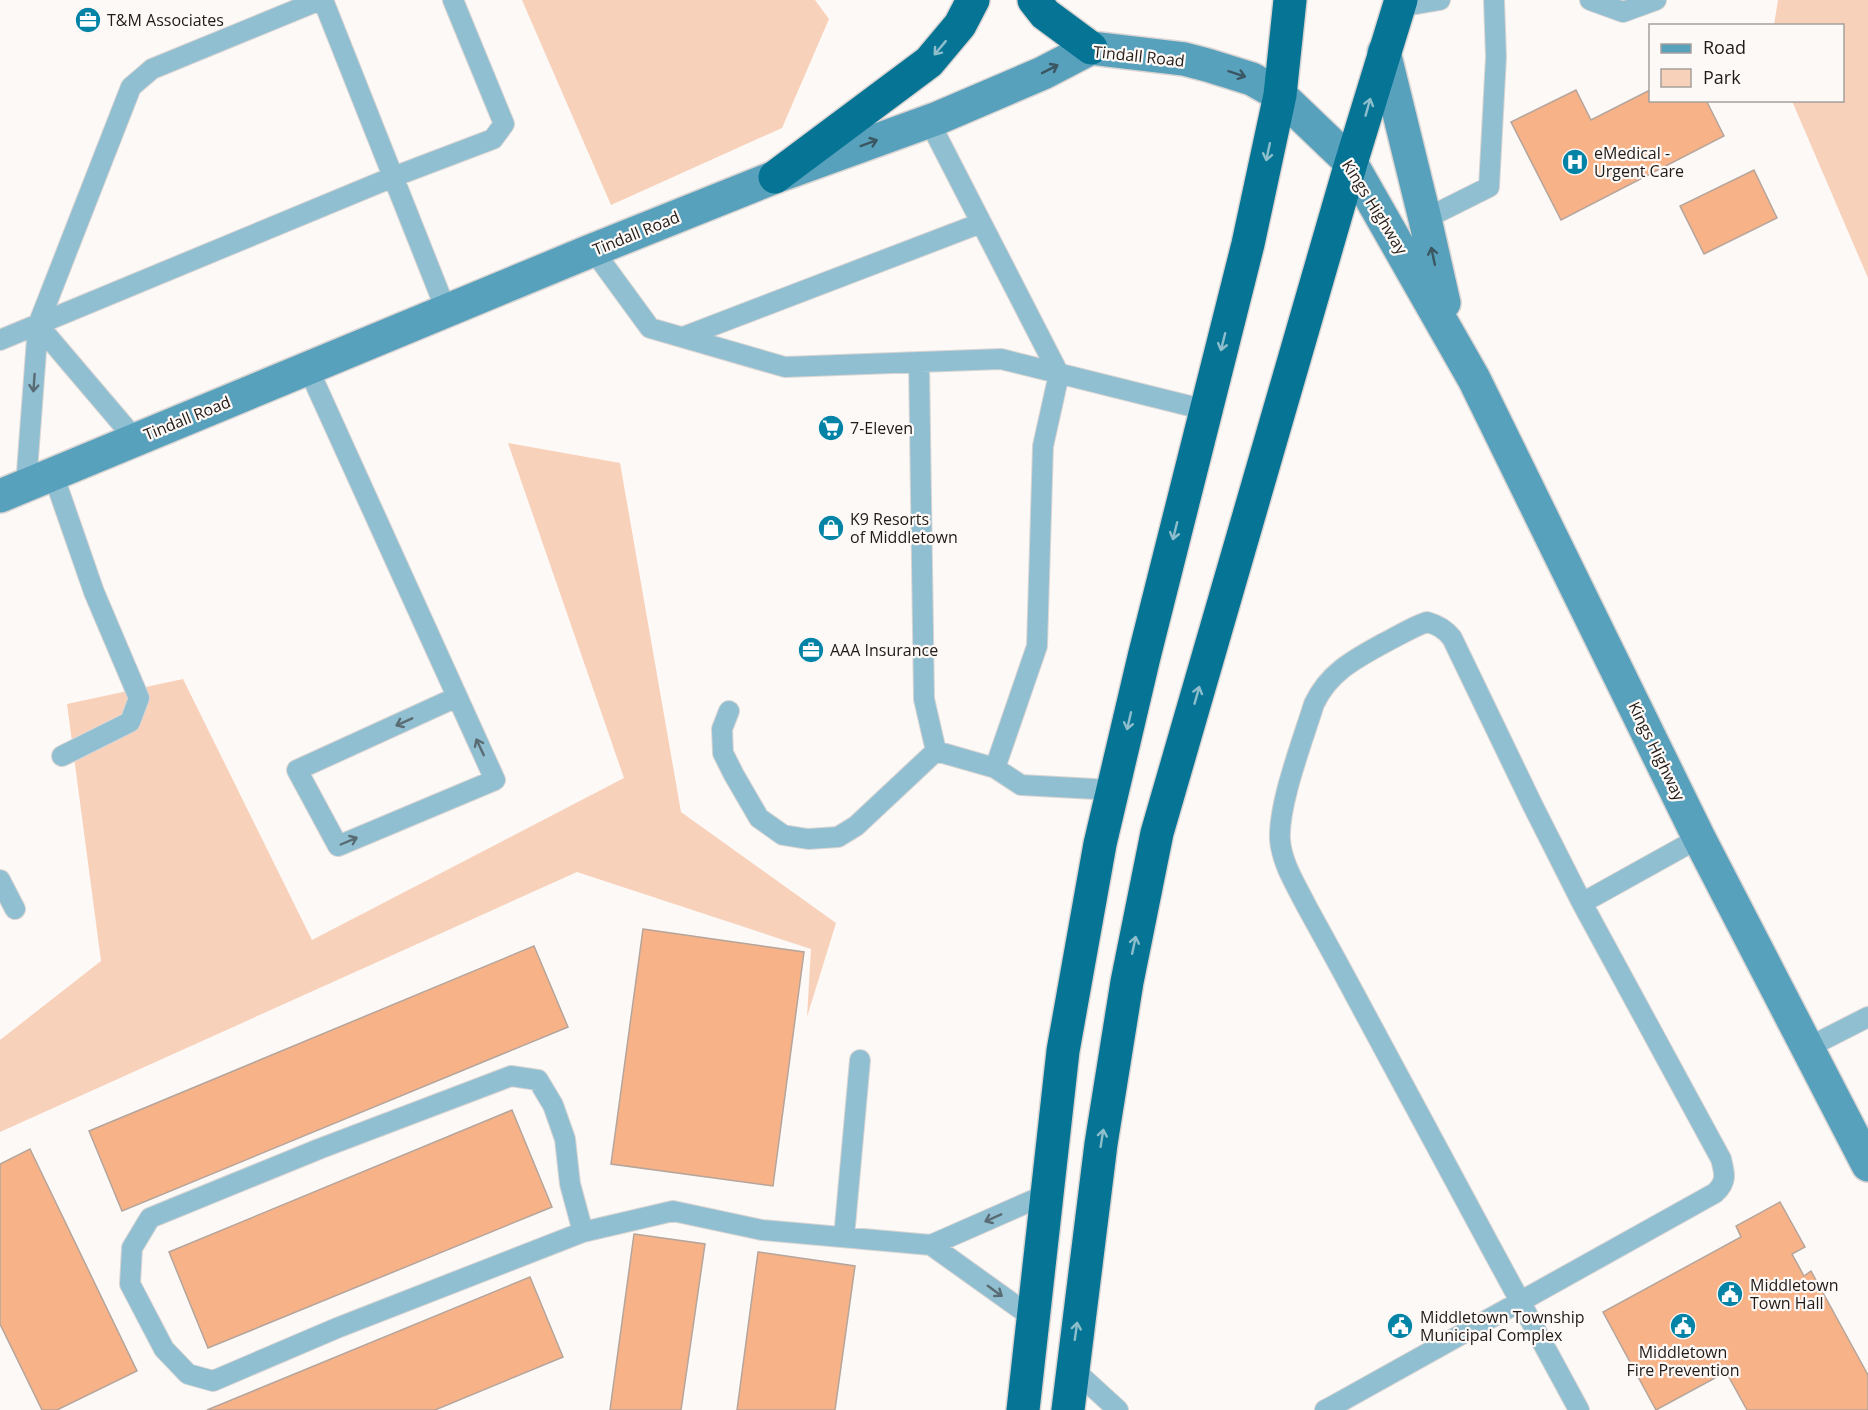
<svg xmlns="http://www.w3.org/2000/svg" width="1868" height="1410" viewBox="0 0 1868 1410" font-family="'Open Sans',sans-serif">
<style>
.green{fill:#f8d1ba}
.building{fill:#f8b288;stroke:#b5a59b;stroke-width:1.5}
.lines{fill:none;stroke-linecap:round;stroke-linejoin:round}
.lane-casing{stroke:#dad5d3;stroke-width:22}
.secondary-casing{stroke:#dad5d3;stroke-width:36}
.highway-casing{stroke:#dad5d3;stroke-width:36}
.lane{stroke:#91bfd2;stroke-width:20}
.secondary{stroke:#58a1bd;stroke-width:33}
.highway{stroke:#067595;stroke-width:33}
.oneway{stroke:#8ebecb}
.oneway2{stroke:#3a5762}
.oneway3{stroke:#596c74}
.labels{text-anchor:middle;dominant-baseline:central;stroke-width:4.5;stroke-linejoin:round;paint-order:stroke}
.poi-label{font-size:16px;fill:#211a17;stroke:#fdf9f7;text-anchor:start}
.street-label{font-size:16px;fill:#211a17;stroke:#fdf9f7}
</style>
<rect width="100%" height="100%" fill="#fdf9f7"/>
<path class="green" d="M 522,0 L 815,0 L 829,19 L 782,128 L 611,205 Z
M 1778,0 L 1868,0 L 1868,278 L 1792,101 L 1842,100 L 1842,26 L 1774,25 Z
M 508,443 L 620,463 L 681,812 L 836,923 L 807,1017 L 811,949 L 577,872 L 0,1132 L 0,1040 L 101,961 L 67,704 L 183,679 L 312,940 L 624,778 Z"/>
<path class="building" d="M 1576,90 L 1591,120 L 1650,90 L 1650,100 L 1706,100 L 1724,136 L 1561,220 L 1511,122 Z
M 1754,170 L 1777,218 L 1704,254 L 1680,206 Z
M 643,929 L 804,952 L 773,1186 L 611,1164 Z
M 534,946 L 568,1027 L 122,1211 L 89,1131 Z
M 512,1110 L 552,1207 L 208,1348 L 169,1252 Z
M 30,1149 L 137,1371 L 57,1410 L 42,1410 L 0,1324 L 0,1164 Z
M 1780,1202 L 1805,1247 L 1792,1254 L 1804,1276 L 1811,1271 L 1868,1375 L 1868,1410 L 1747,1410 L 1726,1372 L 1656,1410 L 1603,1312 L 1741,1237 L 1736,1226 Z
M 634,1234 L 705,1244 L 681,1410 L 610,1410 Z
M 758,1252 L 855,1266 L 835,1410 L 737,1410 Z
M 530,1277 L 563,1357 L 435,1410 L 207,1410 Z"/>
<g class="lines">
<g class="lane-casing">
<path id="lane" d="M 323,0 L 446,310
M 1590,0 L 1623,12 L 1656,0
M 1399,7 L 1440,0
M 929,121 L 1059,374 L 1043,446 L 1037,646 L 995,768 L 1021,785 L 1113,790
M 1425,219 L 1489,187 L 1496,57 L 1494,0
M 593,250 L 650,328 L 785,367 L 1001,359 L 1206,410
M 38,325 L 135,439
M 683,337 L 981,223
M 0,340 L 393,177 L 493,139 L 504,124 L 453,0
M 919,362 L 924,699 L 936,751 L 995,768
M 308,368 L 495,780 L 338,846 L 297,770 L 457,697
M 53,474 L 94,592 L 139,698 L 130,722 L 62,756
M 26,485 L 38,325 L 131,87 L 152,69 L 320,0
M 729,711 L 722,729 L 723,753 L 734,775 L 759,818 L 783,835 L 808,839 L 838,837 L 856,826 L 936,751
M 0,880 L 15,909
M 1582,903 L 1699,838
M 1807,1048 L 1868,1017
M 583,1232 L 337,1328 L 213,1381 L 188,1374 L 164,1349 L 130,1284 L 132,1248 L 150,1218 L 319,1149 L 511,1076 L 538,1080 L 553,1105 L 565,1139 L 570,1184 L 583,1232 L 673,1211 L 762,1230 L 931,1245 L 1047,1194
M 844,1237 L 860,1060
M 931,1245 L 1033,1318
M 1071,1367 L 1118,1410
M 1325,1410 L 1331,1407 L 1715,1193 C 1727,1182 1725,1174 1721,1159 L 1582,903 L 1533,806 L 1452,638 C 1445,629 1438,625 1427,622 C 1412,627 1398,636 1384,643 C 1355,659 1329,672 1314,704 C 1303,740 1278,804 1280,840 C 1282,864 1296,885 1307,907 C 1323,936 1339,965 1355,995 C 1429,1133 1504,1272 1579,1410"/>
</g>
<g class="secondary-casing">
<path id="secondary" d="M 1384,52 L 1425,219 L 1444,303
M 0,496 L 588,252 L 775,177 L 938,118 L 1043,73 L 1091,48 L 1184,59 L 1207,65 L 1252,79 L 1280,95 L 1351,163 L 1474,379 L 1699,838 L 1868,1165"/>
</g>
<g class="highway-casing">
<path id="highway" d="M 1034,0 L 1045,14 L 1091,48
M 775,177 L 929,62 L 960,25 L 973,0
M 1023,1410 L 1063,1051 L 1100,844 L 1144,657 L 1248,244 L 1280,95 L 1290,0
M 1068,1410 L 1101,1144 L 1127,982 L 1157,833 L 1351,163 L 1401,0"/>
</g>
<use href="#lane" class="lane"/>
<use href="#secondary" class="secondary"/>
<use href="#highway" class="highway"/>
</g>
<defs><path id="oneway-shaft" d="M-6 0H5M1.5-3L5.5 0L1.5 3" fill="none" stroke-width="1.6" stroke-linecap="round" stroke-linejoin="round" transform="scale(1.5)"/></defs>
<g class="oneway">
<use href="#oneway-shaft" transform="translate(940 48) rotate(130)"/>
<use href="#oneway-shaft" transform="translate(1368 107) rotate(-74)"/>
<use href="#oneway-shaft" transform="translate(1268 152) rotate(102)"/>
<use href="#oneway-shaft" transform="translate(1223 342) rotate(104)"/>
<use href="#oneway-shaft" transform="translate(1175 531) rotate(104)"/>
<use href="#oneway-shaft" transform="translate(1197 695) rotate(-74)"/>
<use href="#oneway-shaft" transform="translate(1129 721) rotate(103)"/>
<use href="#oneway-shaft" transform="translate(1134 945) rotate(-78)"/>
<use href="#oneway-shaft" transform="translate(1102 1138) rotate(-81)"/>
<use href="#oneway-shaft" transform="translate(1076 1331) rotate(-82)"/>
</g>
<g class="oneway2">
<use href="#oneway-shaft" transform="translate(1050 69) rotate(-27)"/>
<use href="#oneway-shaft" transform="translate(1237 74) rotate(18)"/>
<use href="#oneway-shaft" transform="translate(869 143) rotate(-20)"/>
<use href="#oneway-shaft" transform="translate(1433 256) rotate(-102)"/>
</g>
<g class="oneway3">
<use href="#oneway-shaft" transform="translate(34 383) rotate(94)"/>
<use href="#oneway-shaft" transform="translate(404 722) rotate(156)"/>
<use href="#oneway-shaft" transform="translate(480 747) rotate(-115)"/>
<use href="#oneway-shaft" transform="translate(349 841) rotate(-23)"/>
<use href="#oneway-shaft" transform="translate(993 1218) rotate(156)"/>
<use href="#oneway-shaft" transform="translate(995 1291) rotate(36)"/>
</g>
<defs>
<g id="office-disc" transform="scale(1.35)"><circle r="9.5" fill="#0384a7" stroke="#fdf9f7"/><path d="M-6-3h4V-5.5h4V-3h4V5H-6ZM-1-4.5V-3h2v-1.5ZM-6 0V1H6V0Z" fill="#fff"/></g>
<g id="hospital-disc" transform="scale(1.35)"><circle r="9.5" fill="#0384a7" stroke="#fdf9f7"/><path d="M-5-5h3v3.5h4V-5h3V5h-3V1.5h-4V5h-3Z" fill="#fff"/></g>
<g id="supermarket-disc" transform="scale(1.35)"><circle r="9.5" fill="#0384a7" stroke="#fdf9f7"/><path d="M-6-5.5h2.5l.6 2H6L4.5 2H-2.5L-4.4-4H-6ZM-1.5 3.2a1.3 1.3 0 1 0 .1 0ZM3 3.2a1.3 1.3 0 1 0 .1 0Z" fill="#fff"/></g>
<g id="shop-disc" transform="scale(1.35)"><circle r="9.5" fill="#0384a7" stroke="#fdf9f7"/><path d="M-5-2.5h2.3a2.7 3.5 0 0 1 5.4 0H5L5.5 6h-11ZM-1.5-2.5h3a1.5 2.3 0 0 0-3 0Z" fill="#fff"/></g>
<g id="civic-disc" transform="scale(1.35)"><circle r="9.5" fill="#0384a7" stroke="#fdf9f7"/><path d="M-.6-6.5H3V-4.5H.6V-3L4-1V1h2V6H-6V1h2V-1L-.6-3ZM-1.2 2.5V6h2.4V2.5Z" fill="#fff"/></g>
</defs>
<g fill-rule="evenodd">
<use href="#office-disc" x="88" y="20"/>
<use href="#hospital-disc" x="1575" y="162"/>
<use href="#supermarket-disc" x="831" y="428"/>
<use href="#shop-disc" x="831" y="528"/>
<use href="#office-disc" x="811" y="650"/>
<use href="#civic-disc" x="1730" y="1294"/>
<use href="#civic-disc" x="1400" y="1326"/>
<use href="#civic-disc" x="1683" y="1326"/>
</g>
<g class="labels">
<g class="poi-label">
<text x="107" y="20">T&amp;M Associates</text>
<text x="1594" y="153">eMedical -<tspan x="1594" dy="18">Urgent Care</tspan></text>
<text x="850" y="428">7-Eleven</text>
<text x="850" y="519">K9 Resorts<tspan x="850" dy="18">of Middletown</tspan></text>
<text x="830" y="650">AAA Insurance</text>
<text x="1750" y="1285">Middletown<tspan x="1750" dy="18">Town Hall</tspan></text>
<text x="1420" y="1317">Middletown Township<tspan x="1420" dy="18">Municipal Complex</tspan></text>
<text x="1683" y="1352" text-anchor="middle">Middletown<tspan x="1683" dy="18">Fire Prevention</tspan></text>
</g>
<g class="street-label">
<text transform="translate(1139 56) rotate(6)">Tindall Road</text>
<text transform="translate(1375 207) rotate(58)">Kings Highway</text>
<text transform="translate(636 233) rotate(-22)">Tindall Road</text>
<text transform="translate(187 418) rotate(-22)">Tindall Road</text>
<text transform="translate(1657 751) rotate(64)">Kings Highway</text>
</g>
</g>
<rect x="1649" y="24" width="195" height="78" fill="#fdf9f7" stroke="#a5a09d" stroke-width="1.5"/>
<rect x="1661" y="44" width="30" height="9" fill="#58a1bd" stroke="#a5a09d" stroke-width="1.5"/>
<text x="1703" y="54" font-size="18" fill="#211a17">Road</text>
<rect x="1661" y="69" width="30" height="18" fill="#f8d1ba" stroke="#a5a09d" stroke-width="1.5"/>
<text x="1703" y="84" font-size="18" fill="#211a17">Park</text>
</svg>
